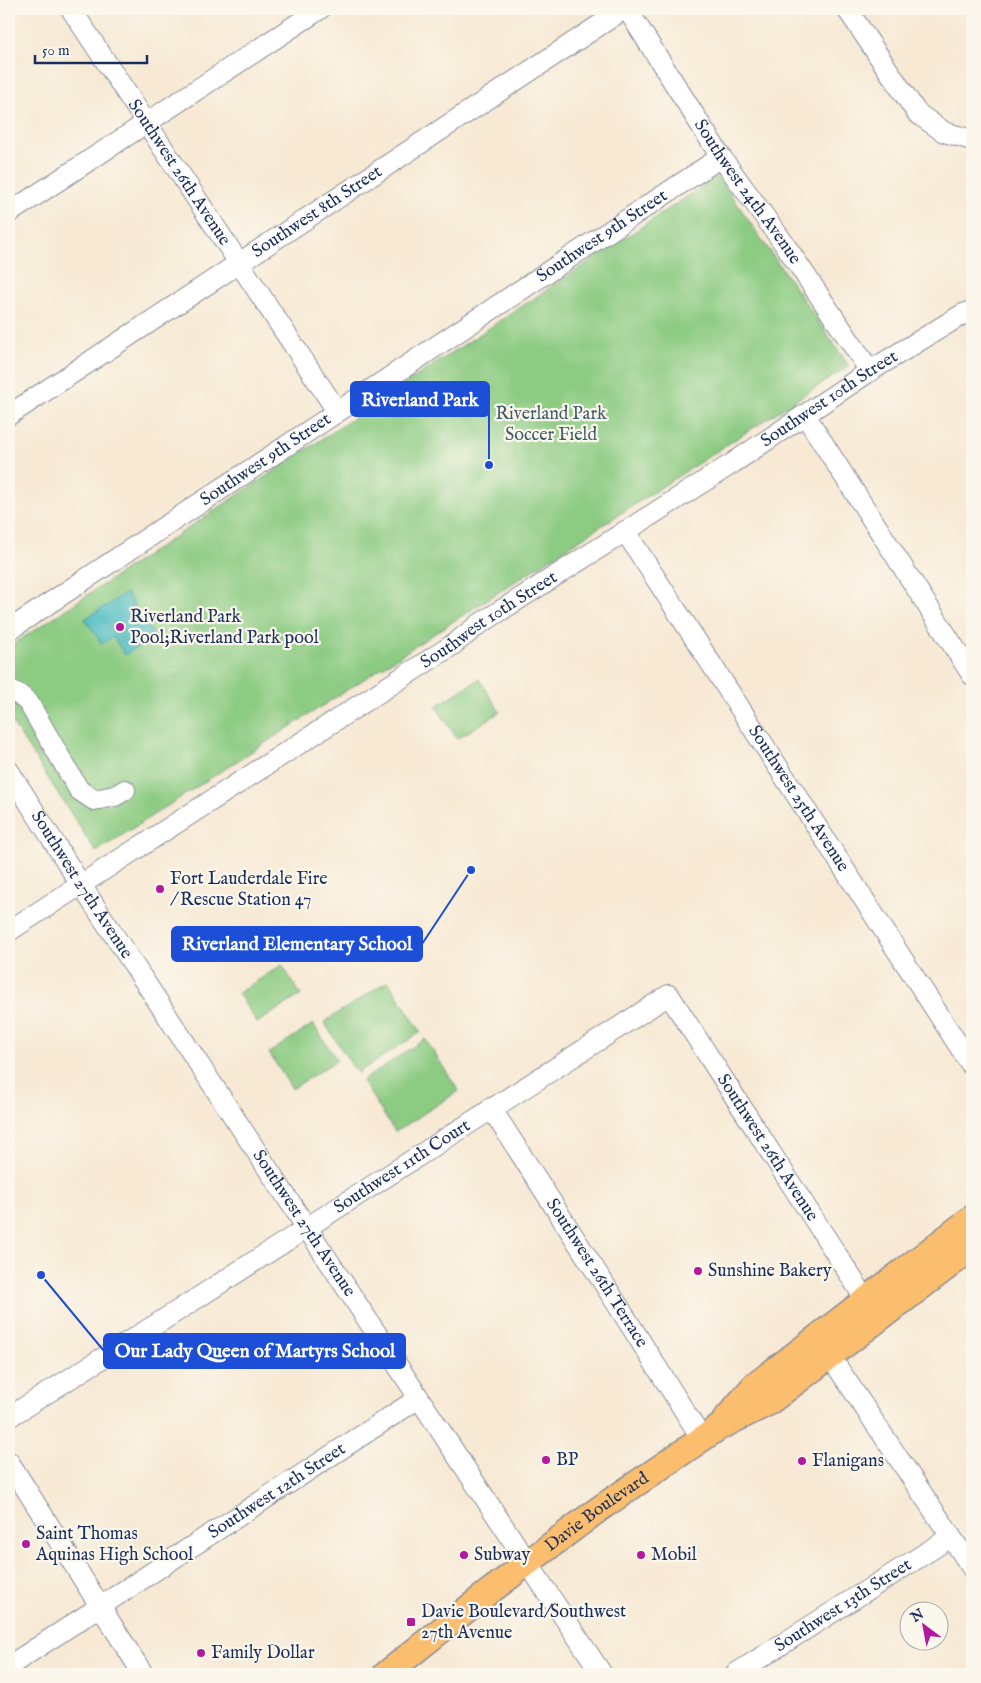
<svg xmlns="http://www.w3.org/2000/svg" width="981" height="1683" viewBox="0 0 981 1683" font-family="'IM FELL English',serif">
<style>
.green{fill:#8ccb82;stroke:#547d70}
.water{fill:#4dbcc2;stroke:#347690}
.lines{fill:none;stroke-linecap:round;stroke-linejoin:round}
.minor-casing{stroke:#898c99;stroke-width:22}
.major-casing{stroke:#898c99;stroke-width:28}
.minor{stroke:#fff;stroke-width:20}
.major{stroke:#fbbe6e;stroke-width:25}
.poi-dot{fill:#b5179e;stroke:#fbf7ec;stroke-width:2}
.labels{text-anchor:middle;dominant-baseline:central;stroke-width:4.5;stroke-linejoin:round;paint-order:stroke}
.street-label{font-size:18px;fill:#1b2f5e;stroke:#fbf7ec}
.park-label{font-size:18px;fill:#3d5e69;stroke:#fbf7ec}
.poi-label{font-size:18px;fill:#1b2f5e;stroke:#fbf7ec;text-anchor:start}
.leader{fill:none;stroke:#1d4ed8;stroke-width:2}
.callout-dot{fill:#1d4ed8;stroke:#fbf7ec;stroke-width:2}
.callout{fill:#1d4ed8;stroke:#1d4ed8;stroke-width:2}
.callout-label{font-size:19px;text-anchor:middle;font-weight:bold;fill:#fff}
</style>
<rect width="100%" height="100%" fill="#fbf7ec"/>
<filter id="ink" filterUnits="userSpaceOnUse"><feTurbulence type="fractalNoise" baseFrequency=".02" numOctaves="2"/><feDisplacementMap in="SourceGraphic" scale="10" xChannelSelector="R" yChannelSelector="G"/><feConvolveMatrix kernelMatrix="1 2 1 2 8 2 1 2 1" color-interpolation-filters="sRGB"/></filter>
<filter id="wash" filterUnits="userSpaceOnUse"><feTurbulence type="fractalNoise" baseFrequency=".0096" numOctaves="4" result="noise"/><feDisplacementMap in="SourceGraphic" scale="20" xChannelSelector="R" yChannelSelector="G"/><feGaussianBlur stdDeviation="1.12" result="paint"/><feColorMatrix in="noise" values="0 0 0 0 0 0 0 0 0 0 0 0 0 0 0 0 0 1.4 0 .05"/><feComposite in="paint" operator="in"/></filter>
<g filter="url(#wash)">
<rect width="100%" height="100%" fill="#f7e9d4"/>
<path class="green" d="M 718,176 L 849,366 L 96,852 L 9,718 L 9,647 Z
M 479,679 L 500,712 L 457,739 L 436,706 Z
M 282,965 L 301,995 L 257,1023 L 238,993 Z
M 388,981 L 421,1032 L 357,1073 L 324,1022 Z
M 313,1024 L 337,1060 L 292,1089 L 269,1053 Z
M 425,1039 L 459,1091 L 395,1132 L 362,1081 Z"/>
<path class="water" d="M 126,593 L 154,636 L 125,655 L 113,637 L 102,644 L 85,619 Z"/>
</g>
<g filter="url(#ink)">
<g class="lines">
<g class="minor-casing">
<g id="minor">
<path id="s1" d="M 71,9 L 337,411"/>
<path id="s2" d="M 627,9 L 721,157 L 783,242 L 870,371"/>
<path d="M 847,9 L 917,113 L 944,132 L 972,140"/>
<path d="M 9,213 L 320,9"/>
<path id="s3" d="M 9,415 L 624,9"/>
<path d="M 805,415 L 972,675"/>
<path id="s4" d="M 625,531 L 972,1066"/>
<path id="s5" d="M 9,630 L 721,157"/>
<path d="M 9,693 L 17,693 L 28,702 L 79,790 L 94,800 L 115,796 L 125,790"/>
<path id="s6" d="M 9,771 L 81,885 L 527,1562 L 602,1674"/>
<path id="s7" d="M 9,931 L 454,644 L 478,625 L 733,463 L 870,371 L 963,314 L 972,311"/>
<path id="s8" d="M 491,1108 L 617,1304 L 702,1439"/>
<path d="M 830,1356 L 972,1568"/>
<path id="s9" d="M 9,1417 L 174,1313 L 669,995 L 866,1300"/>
<path d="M 9,1462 L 143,1674"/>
<path id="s10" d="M 9,1666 L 419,1398"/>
<path id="s11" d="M 735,1674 L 951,1537"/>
</g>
</g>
<g class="major-casing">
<g id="major">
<path d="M 725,1420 L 753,1387 L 972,1218"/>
<path id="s12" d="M 386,1674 L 485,1595 L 599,1509 L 718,1428 L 768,1403 L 972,1248"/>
</g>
</g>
<use href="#minor" class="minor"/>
<use href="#major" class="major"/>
</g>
</g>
<g class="poi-dot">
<circle cx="120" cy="627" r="5"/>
<circle cx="160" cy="889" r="5"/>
<circle cx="698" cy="1271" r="5"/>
<circle cx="546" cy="1460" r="5"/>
<circle cx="802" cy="1461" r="5"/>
<circle cx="26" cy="1544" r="5"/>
<circle cx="464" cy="1555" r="5"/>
<circle cx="641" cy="1555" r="5"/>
<rect x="406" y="1617" width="10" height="10" rx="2.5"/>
<circle cx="201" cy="1653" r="5"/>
</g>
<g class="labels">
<g class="street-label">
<text stroke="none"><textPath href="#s1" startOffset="196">Southwest 26th Avenue</textPath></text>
<text stroke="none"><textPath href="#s2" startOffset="219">Southwest 24th Avenue</textPath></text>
<text stroke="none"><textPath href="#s3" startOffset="369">Southwest 8th Street</textPath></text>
<text stroke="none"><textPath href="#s5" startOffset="712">Southwest 9th Street</textPath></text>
<text stroke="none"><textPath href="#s7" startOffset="978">Southwest 10th Street</textPath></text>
<text stroke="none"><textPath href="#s5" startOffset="308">Southwest 9th Street</textPath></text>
<text stroke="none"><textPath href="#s7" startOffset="572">Southwest 10th Street</textPath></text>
<text stroke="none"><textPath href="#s4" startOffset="319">Southwest 25th Avenue</textPath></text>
<text stroke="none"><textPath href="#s6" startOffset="135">Southwest 27th Avenue</textPath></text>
<text stroke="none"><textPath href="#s9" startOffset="965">Southwest 26th Avenue</textPath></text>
<text stroke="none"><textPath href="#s9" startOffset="466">Southwest 11th Court</textPath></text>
<text stroke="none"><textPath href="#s6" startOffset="540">Southwest 27th Avenue</textPath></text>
<text stroke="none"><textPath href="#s8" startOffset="196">Southwest 26th Terrace</textPath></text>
<text stroke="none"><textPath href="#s10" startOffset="320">Southwest 12th Street</textPath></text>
<text stroke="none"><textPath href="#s12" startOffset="266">Davie Boulevard</textPath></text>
<text stroke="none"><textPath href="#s11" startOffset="128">Southwest 13th Street</textPath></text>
</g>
<g class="park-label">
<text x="551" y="414">Riverland Park<tspan x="551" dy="21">Soccer Field</tspan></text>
</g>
<g class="poi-label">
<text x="130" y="617">Riverland Park<tspan x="130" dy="21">Pool;Riverland Park pool</tspan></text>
<text x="170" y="879">Fort Lauderdale Fire<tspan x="170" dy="21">/ Rescue Station 47</tspan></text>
<text x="708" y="1271">Sunshine Bakery</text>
<text x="556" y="1460">BP</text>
<text x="812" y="1461">Flanigans</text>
<text x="36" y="1534">Saint Thomas<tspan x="36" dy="21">Aquinas High School</tspan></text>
<text x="474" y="1555">Subway</text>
<text x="651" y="1555">Mobil</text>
<text x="421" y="1612">Davie Boulevard/Southwest<tspan x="421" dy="21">27th Avenue</tspan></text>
<text x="211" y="1653">Family Dollar</text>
</g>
</g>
<path class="leader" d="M489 465L489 399M471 870L422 944M41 1275L104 1351"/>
<g class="callout-dot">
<circle cx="489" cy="465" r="5"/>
<circle cx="471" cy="870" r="5"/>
<circle cx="41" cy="1275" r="5"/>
</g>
<g class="callout">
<rect x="351" y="382" width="138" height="34" rx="5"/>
<rect x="172" y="927" width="250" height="34" rx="5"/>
<rect x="104" y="1334" width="301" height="34" rx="5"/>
</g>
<g class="callout-label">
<text x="420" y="406">Riverland Park</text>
<text x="297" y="950">Riverland Elementary School</text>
<text x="255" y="1357">Our Lady Queen of Martyrs School</text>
</g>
<rect width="981" height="1683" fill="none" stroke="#fbf7ec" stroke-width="30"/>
<g transform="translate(924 1626) rotate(328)"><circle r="24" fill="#fbf7ec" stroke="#a1a7b3"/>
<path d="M0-4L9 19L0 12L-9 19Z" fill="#b5179e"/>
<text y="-8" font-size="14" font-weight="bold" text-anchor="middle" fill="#1b2f5e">N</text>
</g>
<path d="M35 55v8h112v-8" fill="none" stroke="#1b2f5e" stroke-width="2.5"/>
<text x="42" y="55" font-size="15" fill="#1b2f5e" stroke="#fbf7ec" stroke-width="4" paint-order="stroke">50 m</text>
</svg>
